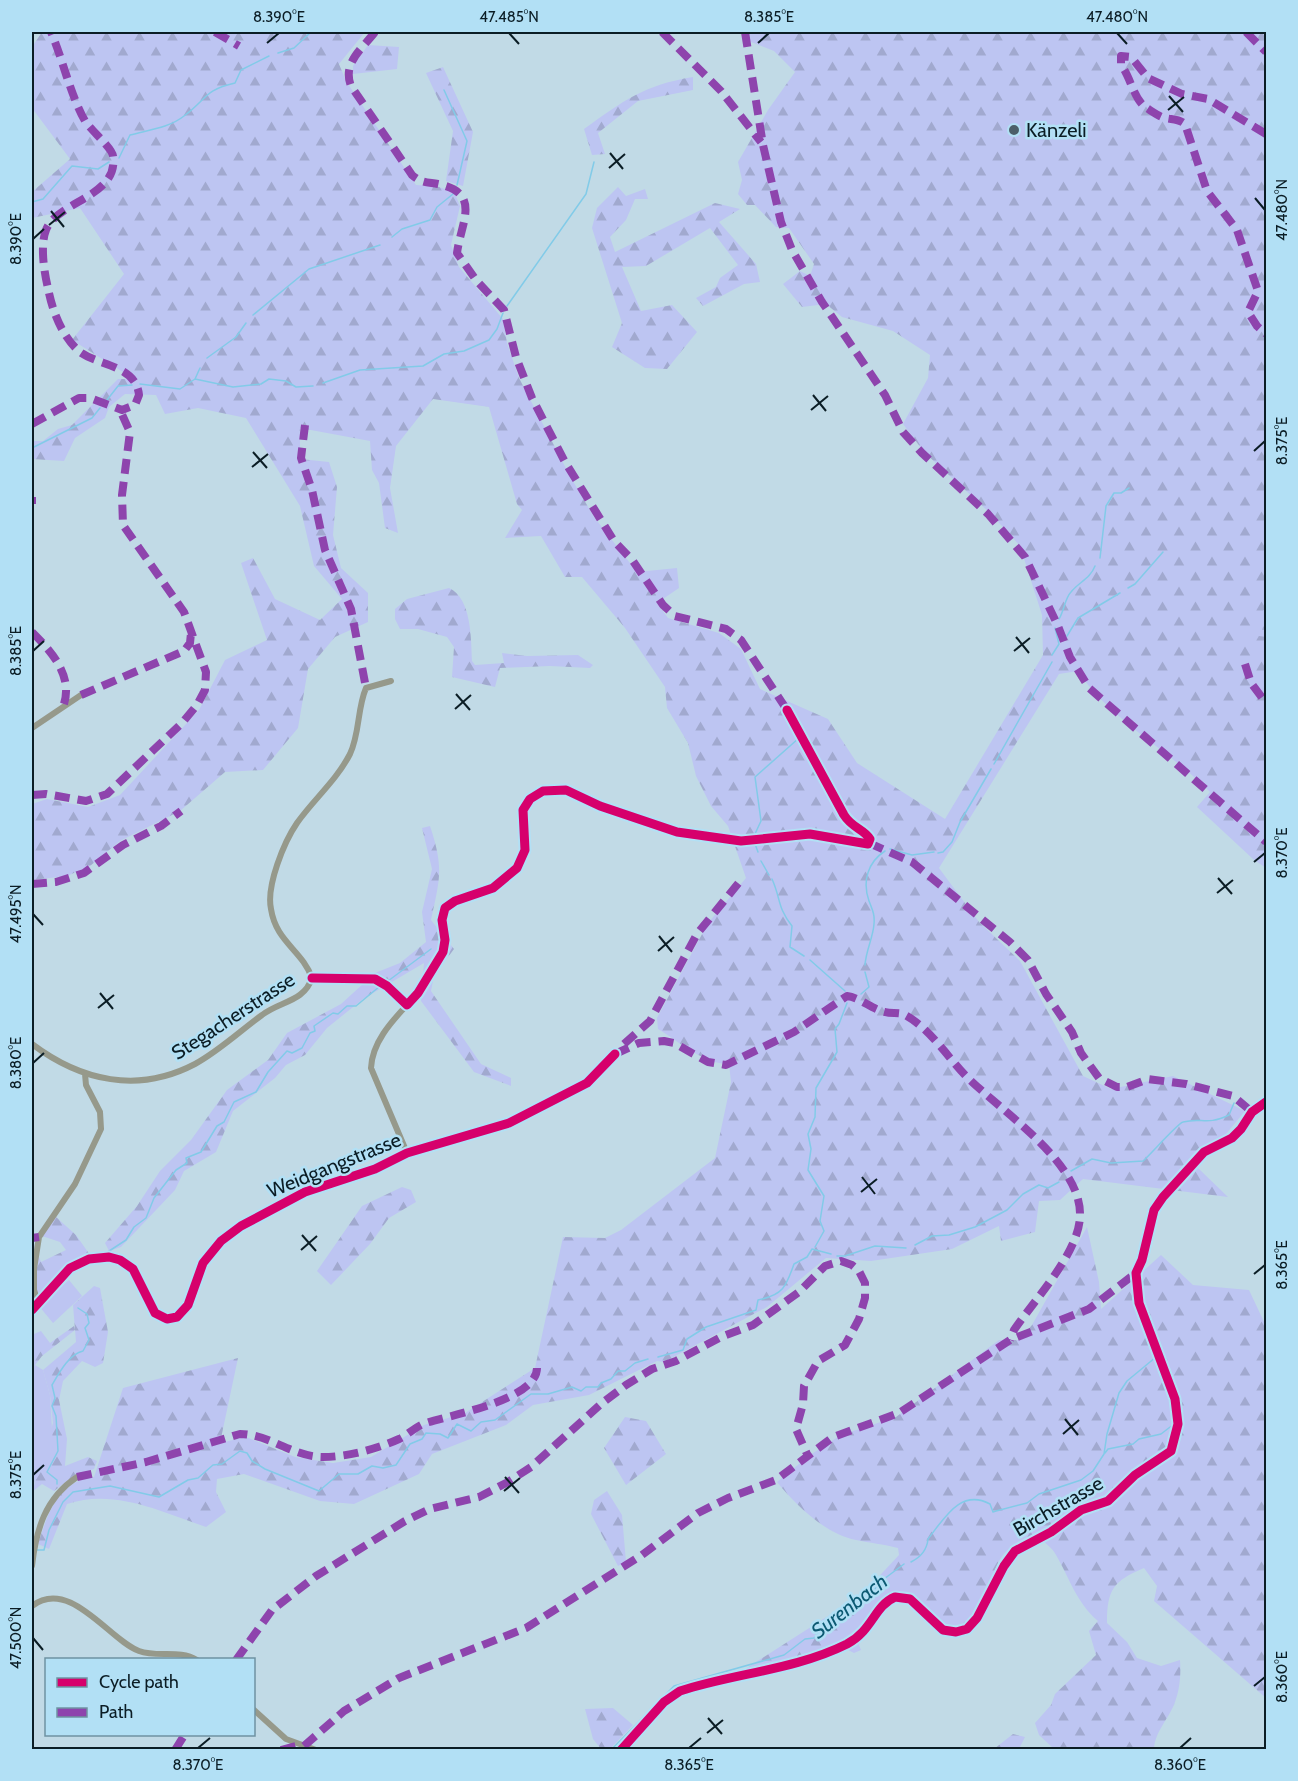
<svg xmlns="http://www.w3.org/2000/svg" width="1298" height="1781" viewBox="0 0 1298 1781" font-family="Cabin,sans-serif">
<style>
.forest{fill:url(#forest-firs)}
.park{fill:url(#park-crowns)}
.pitch{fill:#bdc5f2}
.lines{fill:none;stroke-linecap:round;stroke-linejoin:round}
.stream{stroke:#82cbe8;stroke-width:1.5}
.minor{stroke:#96998b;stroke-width:6}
.quiet{stroke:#8e44ad;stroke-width:8;stroke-dasharray:15 8;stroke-linecap:butt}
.cycleway-casing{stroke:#b2e0f5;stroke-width:13}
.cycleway{stroke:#d6006c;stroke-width:9}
.ticks{fill:none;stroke:#0b1d25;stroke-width:2}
.poi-dot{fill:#4b5f69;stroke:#b2e0f5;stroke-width:2}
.labels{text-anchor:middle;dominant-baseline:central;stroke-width:5;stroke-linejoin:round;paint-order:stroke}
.poi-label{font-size:20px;fill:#0b1d25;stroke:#b2e0f5;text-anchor:start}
.street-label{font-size:20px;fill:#0b1d25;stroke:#b2e0f5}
.water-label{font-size:21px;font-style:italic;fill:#0c5a73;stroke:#b2e0f5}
.neatline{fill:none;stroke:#0b1d25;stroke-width:2}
.ticks-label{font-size:15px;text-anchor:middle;fill:#0b1d25}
</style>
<defs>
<pattern id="forest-firs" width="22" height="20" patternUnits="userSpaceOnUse" patternTransform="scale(1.5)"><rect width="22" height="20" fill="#bdc5f2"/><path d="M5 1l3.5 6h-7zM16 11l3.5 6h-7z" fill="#a1a9cf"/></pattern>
<pattern id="park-crowns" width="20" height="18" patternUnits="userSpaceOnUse" patternTransform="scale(1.5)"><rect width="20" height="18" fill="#bdc5f2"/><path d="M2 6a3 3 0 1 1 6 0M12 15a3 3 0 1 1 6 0" fill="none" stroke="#a1a9cf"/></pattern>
</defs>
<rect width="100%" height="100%" fill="#c1dae6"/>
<path class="forest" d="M 42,32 L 365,32 L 339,64 L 346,81 L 416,185 L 436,186 L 454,192 L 460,206 L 451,245 L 459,267 L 503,319 L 507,343 L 519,378 L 570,476 L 594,517 L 637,572 L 677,568 L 679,588 L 657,603 L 668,618 L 719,633 L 741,649 L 760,689 L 828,719 L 857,763 L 945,819 L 1043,655 L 1042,615 L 1020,546 L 991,514 L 924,452 L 903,424 L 928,378 L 930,355 L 893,331 L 842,317 L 826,304 L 802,307 L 783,284 L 800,271 L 810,276 L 814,264 L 789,228 L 776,227 L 755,205 L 747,205 L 738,194 L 742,180 L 738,162 L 768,110 L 795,72 L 774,51 L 751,42 L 745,32 L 1266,32 L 1266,868 L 1253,859 L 1197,807 L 1210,792 C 1170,751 1108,718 1078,671 L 1059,674 L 939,868 L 979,922 L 1020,961 L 1083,1076 L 1111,1089 L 1173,1076 L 1245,1111 L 1198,1168 L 1228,1197 L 1083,1179 L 1060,1200 L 1039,1201 L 1035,1232 L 1001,1241 L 999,1226 L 952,1249 L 871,1261 L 826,1258 L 767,1307 L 664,1362 L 657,1361 L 589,1395 L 533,1405 L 506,1425 L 432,1454 L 419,1474 L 354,1504 L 320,1501 L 244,1474 L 217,1479 L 216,1492 L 226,1512 L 206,1527 C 162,1512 114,1488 67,1504 L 49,1549 L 38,1544 C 48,1513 58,1481 94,1477 L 123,1388 L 238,1358 L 220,1443 L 246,1437 L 295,1457 L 333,1463 L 371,1457 L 424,1425 L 465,1413 L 535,1368 L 563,1237 L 605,1238 L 621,1230 L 715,1158 L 731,1082 L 729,1064 C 703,1064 680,1042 658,1029 L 657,1018 L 708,923 L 746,878 L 728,826 L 711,806 L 696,776 L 688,743 L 667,708 L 665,687 L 625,628 L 582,577 L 565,577 L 541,536 L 505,538 L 522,510 L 517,504 L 489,407 L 433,399 L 396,446 L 390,488 L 398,533 L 385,528 L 379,483 L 372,470 L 370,441 L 300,428 L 300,459 L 329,462 L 337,487 L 333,535 L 341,568 L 368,593 L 368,622 L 335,637 L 308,669 L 298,728 L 263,770 L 225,772 L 180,811 L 120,841 L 90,866 L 67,876 L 32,880 L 32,804 L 47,799 L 88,807 L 120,795 L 199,710 L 225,660 L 267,640 L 241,563 L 253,558 L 275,599 L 320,620 L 342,599 L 314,566 L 300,506 L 246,418 L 198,408 L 165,414 L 156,395 L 125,394 L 109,407 L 105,418 L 75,438 L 64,461 L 32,459 L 32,441 L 43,441 L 58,429 L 72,425 L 118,379 L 134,379 L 72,340 L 124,274 L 80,208 L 32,218 L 32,192 L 70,159 L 32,108 L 32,47 Z
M 368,45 L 399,47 L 397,69 L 353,74 L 353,66 Z
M 443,67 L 473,132 L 463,186 L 446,181 L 453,131 L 426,73 Z
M 693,77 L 693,90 L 638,101 L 598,133 L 605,154 L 592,155 L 584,129 C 623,101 644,85 693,77 Z
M 618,187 L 626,196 L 645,189 L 648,199 L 635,199 L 626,220 L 610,237 L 615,252 L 715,203 L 740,209 L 719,222 L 756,264 L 760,282 L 744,284 L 703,306 L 696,298 L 716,287 L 720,278 L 738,265 L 710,228 L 646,266 L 622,267 L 641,311 L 672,305 L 697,332 L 667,369 L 645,368 L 612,347 L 622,323 L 592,228 L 597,208 Z
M 449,588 C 472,598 471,640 472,661 L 475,665 L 504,663 L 502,653 L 527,656 L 578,655 L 593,665 L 590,668 L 550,666 L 500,668 L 495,687 L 452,677 L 454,647 L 447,637 L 418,629 L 400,629 L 395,619 L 395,609 L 407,599 Z
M 430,826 C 444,868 440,878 431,920 L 454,949 L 434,976 L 431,991 L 481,1064 L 511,1078 L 511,1086 L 474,1072 L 421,1001 L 424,963 L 363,999 L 327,1028 L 305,1055 L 286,1065 L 275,1078 L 233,1111 L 216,1152 L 184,1171 L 175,1190 L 121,1247 L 109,1251 L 105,1243 L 137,1206 L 160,1171 L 191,1140 L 227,1090 L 268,1060 L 287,1033 L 341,1004 L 375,973 L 400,963 L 426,942 L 422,912 L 432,869 L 422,828 Z
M 402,1187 L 411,1190 L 416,1202 L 389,1218 L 370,1244 L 331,1285 L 317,1271 L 362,1206 Z
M 56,1217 L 76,1235 L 90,1255 L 73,1264 L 55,1278 L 32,1306 L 32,1239 L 41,1262 L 66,1250 L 60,1242 L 42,1236 Z
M 1087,1227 L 1099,1282 L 1101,1309 L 1161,1255 L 1193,1285 L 1249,1290 L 1266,1326 L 1266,1698 L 1154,1601 L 1157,1586 L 1144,1568 C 1113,1581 1107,1590 1107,1623 L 1127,1642 L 1137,1658 L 1161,1666 L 1180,1660 C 1181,1674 1180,1689 1175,1702 C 1169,1719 1155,1731 1154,1749 L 1053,1748 L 1039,1735 L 1035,1723 L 1051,1705 L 1055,1694 L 1096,1655 L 1089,1631 L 1098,1621 C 1076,1602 1070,1579 1056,1555 C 1052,1547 1042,1541 1036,1535 C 991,1552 1001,1565 982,1601 C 977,1611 969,1619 962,1627 C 934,1632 927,1620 910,1601 C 875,1598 871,1616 859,1645 L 861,1650 L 854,1653 L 848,1650 L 822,1660 L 811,1657 L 748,1673 L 745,1669 L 842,1607 L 869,1587 L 899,1555 L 898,1548 C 883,1544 870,1543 856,1540 C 825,1534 796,1505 777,1482 L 810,1455 L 841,1435 L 896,1417 L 999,1340 L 1019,1340 L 1032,1325 Z
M 94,1286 L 100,1288 L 108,1332 L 103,1363 L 95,1367 L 82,1361 L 63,1381 L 59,1400 L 67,1439 L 65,1466 L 88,1457 L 97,1461 L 94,1469 L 75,1475 L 54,1491 L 42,1484 L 32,1492 L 53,1423 L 50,1395 L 43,1370 L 76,1342 L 73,1305 Z
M 74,1326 L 75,1330 L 42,1356 L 32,1369 L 32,1331 L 34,1334 L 41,1331 L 50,1343 Z
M 625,1417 L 646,1421 L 666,1454 L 626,1485 L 604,1448 Z
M 607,1491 L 622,1515 L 626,1562 L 618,1566 L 591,1514 L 594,1500 Z
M 613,1708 L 633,1725 L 610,1749 L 601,1749 L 593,1739 L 585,1709 Z
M 1013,1734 L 1025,1737 L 1019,1749 L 994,1749 Z"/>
<path class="park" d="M 1266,607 L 1266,637 L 1246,634 Z"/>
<path class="pitch" d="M 69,1280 L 82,1296 L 53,1323 L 39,1306 Z
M 35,1365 L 43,1370 L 50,1395 L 53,1447 L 46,1464 L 32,1486 L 32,1369 Z"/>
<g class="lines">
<path class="stream" d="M 278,53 L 294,48 L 311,32
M 444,90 L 467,141 L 457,185
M 119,158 L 130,135 C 148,130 169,128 184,116 C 207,99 204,90 235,83 L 241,70 L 269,56
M 32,202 L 43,199 L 72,166 L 98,169 L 109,162
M 392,237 L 402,229 L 430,220 L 437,207 L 453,194
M 507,306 L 586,194 L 594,162
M 253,315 L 309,269 L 380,245
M 207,358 L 236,337 L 246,323
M 195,379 L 233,387 L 261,384 L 269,379 L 286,381 L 296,387 L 313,386
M 323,383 L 360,370 L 423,366 L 444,354 L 464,351 L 489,340 L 497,329 L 503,313
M 140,384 L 180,389 L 195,379 L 200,368
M 107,400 L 118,386 L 132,385
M 32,448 L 92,418 L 100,408
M 1100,558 L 1106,506 L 1114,493 L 1121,493 L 1129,488
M 1128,588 L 1135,584 L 1163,552
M 1059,619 C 1064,611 1065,598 1071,592 C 1079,582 1090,579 1095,566
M 1067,636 L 1078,618 L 1120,593
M 1052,655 L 1059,644 L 1055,628
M 994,764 L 1052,662
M 754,836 L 761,821 L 755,777 L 799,738
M 755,844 L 758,852
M 890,849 L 912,855 L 934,852
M 938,853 L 943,852 L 952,842 L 960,822 L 991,769
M 761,861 L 769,875
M 772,879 C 781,899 777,907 792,926 L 790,947 L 804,956
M 810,960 L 845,991
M 865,965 C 866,950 873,938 874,924 C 875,914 872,909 869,901 C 862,881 868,862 885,851
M 388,981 L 431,949
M 861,994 L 869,987 L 865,972
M 1071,1171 L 1092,1159 L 1111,1163 L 1143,1161 C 1150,1155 1178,1123 1183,1122 C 1202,1117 1206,1126 1229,1115 L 1234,1103
M 915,1245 L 932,1236 L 949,1235 L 975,1227 L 1007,1210 L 1023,1194 L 1039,1185 L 1048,1188 L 1059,1182
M 815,1247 L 824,1231 L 820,1221 L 824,1196 L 808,1170 L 811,1149 L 808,1134 L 815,1117 L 816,1088 L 837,1052 L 835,1029 L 839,1024 L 847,1003
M 103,1255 L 126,1240 L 134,1227 L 146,1218 L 154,1198 L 176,1170 L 187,1163 L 186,1158 L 201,1152 L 217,1126 L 224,1122 L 234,1102 L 256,1092 L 268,1072 L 287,1051 L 292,1053 L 302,1048 L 310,1033 L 315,1031 L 314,1026 L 333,1013 L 338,1014 L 347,1006 L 356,1006 L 380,986
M 837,1256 L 845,1256 L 875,1246 L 906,1248
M 658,1357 L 683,1350 L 687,1339 L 706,1327 L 756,1310 L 758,1300 C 783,1295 786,1287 794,1264 L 807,1257 L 812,1249 L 831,1254
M 1105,1453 L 1108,1449 L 1133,1444 L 1139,1439 L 1161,1434 L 1174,1424
M 57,1484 L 57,1480 L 47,1472 L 58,1451 L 56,1416 L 52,1406 L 55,1398 L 52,1385 C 59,1373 69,1354 83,1351 L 89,1340 L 85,1328 L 89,1323 L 87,1314 L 78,1308
M 37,1550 L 44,1550 L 49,1530 L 63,1502 L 73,1492 L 110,1486 L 159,1497 L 188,1480 L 198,1478 L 213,1465 L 222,1464 L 240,1451 L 247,1453 L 252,1461 L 265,1469 L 319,1491 L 339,1474 L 358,1474 L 372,1466 L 383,1468 L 396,1465 L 410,1444 L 422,1439 L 426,1433 L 440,1434 L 448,1438 L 457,1424 L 471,1431 L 481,1422 L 495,1420 L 531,1394 L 548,1394 L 572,1387 L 581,1391 L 586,1387 L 598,1387 L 601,1383 L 611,1379 L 618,1371 L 625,1371 L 635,1363 L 648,1359
M 911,1562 C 921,1557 927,1550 928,1539 C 944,1519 960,1488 990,1504 L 993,1512 L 996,1511 L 1027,1503 L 1039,1494 L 1081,1480 L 1093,1471 L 1104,1454 L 1107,1434 L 1119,1393 L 1127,1381 L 1156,1357
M 611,1750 L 674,1686 L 784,1655 L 805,1639 L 814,1638 L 823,1626 L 872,1592 L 884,1579 L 904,1564"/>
<path class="minor" d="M 32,728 L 81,695
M 312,978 L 375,979 L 387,986 L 407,1005 L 418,993 L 443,952 L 445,940 L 442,920 L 445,908 L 455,901 L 493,888 L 517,868 L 525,850 L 523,810 L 530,799 L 543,791 L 566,790 L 600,806 L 677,832 L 741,841 L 810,834 L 868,844 L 870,839 C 864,829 852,828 844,815 L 787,710
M 312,978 C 302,950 276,942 271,909 C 266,886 284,842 297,823 C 314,799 336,781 350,754 C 360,733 357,709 366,688 L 391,681
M 407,1005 C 391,1022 372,1043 371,1068 L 407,1153
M 32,1044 C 81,1081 138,1094 195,1064 C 219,1051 240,1031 262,1015 C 280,1001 304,1002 312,978
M 38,1303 L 34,1290 L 34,1269 L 39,1237 L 75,1184 L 101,1129 L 100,1112 L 86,1085 L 85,1074
M 32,1310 L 70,1268 L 89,1259 L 109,1257 L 120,1260 L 133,1269 L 155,1313 L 167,1319 L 177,1317 L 188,1305 L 203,1263 L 221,1241 L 241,1226 L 305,1192 L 375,1169 L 407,1153 L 509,1123 L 587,1083 L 615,1054
M 32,1566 C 36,1530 45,1498 77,1477
M 32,1606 C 70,1577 109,1640 139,1651 C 158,1658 179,1649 197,1660
M 254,1710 L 286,1739 L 316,1750
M 621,1750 L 664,1702 L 680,1691 C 735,1673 795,1670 847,1644 C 873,1630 874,1606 895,1597 L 910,1599 L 943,1630 L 956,1632 L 967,1629 L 977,1618 L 1004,1566 L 1015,1551 L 1051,1532 L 1081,1510 L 1108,1501 L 1135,1475 L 1171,1451 L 1178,1424 L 1175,1399 L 1139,1303 L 1136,1273 L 1142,1260 L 1154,1210 L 1163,1197 L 1204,1152 L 1232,1138 L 1241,1129 L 1252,1112 L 1266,1102"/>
<path class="quiet" d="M 215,32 L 239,46
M 375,32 C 362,49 342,63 351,86 L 412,175 C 421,183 427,182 438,184 C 482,193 461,222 457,253 L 476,280 L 504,310 L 516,357 L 532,398 L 565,462 L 614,541 L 633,561 L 663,605 L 675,616 L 726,629 L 741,640 L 787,710
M 662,32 L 721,91 L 761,142
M 745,32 L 763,145 L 781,222 L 792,250 L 822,302 L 885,395 L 903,432 L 922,453 L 988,514 L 1025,557 L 1058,626 L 1070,657 L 1089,688 L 1266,842
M 1246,32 L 1266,52
M 1266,134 L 1208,99 L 1182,94 L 1148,78 L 1131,57 L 1121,56 L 1121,65 C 1131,78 1133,97 1145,107 C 1150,110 1157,115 1162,117 C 1170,120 1178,118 1185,124 L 1207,191 L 1237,230 L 1258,291 L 1248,312 L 1257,326 L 1266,334
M 32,424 L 79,398 L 90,398 L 122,410 L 135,405 L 139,395 C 136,365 99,366 80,352 C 62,337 52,310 48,288 C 44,272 40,245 46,230 C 57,201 119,197 113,156 C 112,148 91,130 85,121 C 70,94 63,60 51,32
M 305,425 L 301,458 L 312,490 L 325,550 L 351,609 L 366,688
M 32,497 L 32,504
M 32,632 C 51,651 73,675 64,704
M 1245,664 L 1251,683 L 1266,703
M 81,695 L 184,651 L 190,643 L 191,633
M 32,795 L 46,794 L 86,801 L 107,794 L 182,723 L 197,705 L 205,690 L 206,672 L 184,612 L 123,525 L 122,495 L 130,432 L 120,410
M 869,843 L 912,862 L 1010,942 L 1028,960 L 1046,994 L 1072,1032 L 1081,1053 L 1099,1078 L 1117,1087 L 1127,1087 L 1148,1079 L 1186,1084 L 1233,1096 L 1252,1112
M 32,884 L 56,882 L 84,873 L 123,845 L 161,826 L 181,811
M 624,1044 L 650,1021 L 697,934 L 741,880
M 615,1054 L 639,1043 L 664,1041 L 674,1043 L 708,1062 L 726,1065 L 794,1032 L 847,996 C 861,998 871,1009 885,1012 C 891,1014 897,1012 903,1014 C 929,1027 945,1054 965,1075 C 999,1110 1082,1162 1080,1216 C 1079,1253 1035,1299 1014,1330 L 1010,1340
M 32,1238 L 39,1237
M 77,1477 L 146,1462 L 240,1434 C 269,1434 293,1457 323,1457 C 347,1457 377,1449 399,1439 C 408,1435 416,1426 426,1423 C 450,1415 537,1400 537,1368
M 236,1660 L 272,1610 L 316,1576 L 405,1521 L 430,1509 L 479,1497 L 508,1482 L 531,1467 L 601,1404 L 626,1385 L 652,1369 L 676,1361 L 721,1337 L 753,1325 L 799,1292 L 825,1266 L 841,1261 L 852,1265 L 859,1271 L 865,1283 L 865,1298 L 859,1319 L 845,1345 L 818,1361 L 804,1386 L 803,1404 L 796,1429 L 807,1454
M 304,1746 L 344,1711 L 399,1678 L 526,1628 L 642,1555 L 698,1513 L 728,1498 L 776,1480 L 833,1437 L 899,1413 L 1010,1340 L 1089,1309 L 1136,1273
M 175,1750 L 185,1734
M 281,1750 L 300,1745"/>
<g class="cycleway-casing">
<path id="cycleway" d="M 312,978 L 375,979 L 387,986 L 407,1005 L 418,993 L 443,952 L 445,940 L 442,920 L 445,908 L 455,901 L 493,888 L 517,868 L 525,850 L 523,810 L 530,799 L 543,791 L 566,790 L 600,806 L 677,832 L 741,841 L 810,834 L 868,844 L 870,839 C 864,829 852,828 844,815 L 787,710
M 32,1310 L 70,1268 L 89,1259 L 109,1257 L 120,1260 L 133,1269 L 155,1313 L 167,1319 L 177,1317 L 188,1305 L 203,1263 L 221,1241 L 241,1226 L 305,1192 L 375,1169 L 407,1153 L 509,1123 L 587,1083 L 615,1054
M 621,1750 L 664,1702 L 680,1691 C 735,1673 795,1670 847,1644 C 873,1630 874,1606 895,1597 L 910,1599 L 943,1630 L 956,1632 L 967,1629 L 977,1618 L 1004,1566 L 1015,1551 L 1051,1532 L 1081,1510 L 1108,1501 L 1135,1475 L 1171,1451 L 1178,1424 L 1175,1399 L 1139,1303 L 1136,1273 L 1142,1260 L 1154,1210 L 1163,1197 L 1204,1152 L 1232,1138 L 1241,1129 L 1252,1112 L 1266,1102"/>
</g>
<use href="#cycleway" class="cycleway"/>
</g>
<path class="ticks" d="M 509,33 L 519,44M 1117,33 L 1127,44M 267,43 L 279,33M 758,43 L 769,33M 1169,96 L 1183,112M 1168,110 L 1184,97M 610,153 L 623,169M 609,168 L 625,154M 1255,198 L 1265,210M 51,211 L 64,227M 49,225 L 65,212M 33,239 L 44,229M 813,395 L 826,411M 811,410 L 828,396M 1254,451 L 1265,441M 253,452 L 267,468M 252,467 L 268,454M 1016,637 L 1029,653M 33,651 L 44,641M 1014,651 L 1030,638M 456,694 L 470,710M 455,709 L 471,695M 1254,862 L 1265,853M 1218,878 L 1232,894M 1217,893 L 1233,880M 33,914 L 43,925M 659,936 L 672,952M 658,951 L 674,937M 100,993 L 113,1009M 98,1008 L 114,995M 33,1063 L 44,1053M 862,1177 L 875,1194M 861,1192 L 877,1179M 302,1235 L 316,1251M 301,1250 L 317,1236M 1254,1274 L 1265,1265M 1065,1419 L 1078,1435M 1063,1434 L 1079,1420M 33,1475 L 44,1465M 505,1477 L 519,1493M 504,1491 L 520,1478M 33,1638 L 43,1650M 1254,1686 L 1265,1677M 708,1718 L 722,1734M 707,1733 L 723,1720M 198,1748 L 210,1738M 689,1748 L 701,1738M 1180,1748 L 1191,1738"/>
<circle class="poi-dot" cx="1014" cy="130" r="6"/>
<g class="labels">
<g class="poi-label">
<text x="1026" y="130">Känzeli</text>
</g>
<g class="street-label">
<text transform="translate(233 1016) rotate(-33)">Stegacherstrasse</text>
<text transform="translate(334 1165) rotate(-22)">Weidgangstrasse</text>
<text transform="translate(1058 1506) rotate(-30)">Birchstrasse</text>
</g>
<g class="water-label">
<text transform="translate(849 1606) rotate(-38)">Surenbach</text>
</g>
</g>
<rect width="1298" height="1781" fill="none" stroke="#b2e0f5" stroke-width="66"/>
<rect x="45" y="1658" width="210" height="78" fill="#b2e0f5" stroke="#6f92a2" stroke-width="1.5"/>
<rect x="57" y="1678" width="30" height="9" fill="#d6006c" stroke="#6f92a2" stroke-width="1.5"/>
<text x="99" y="1688" font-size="18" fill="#0b1d25">Cycle path</text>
<rect x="57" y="1708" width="30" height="9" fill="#8e44ad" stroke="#6f92a2" stroke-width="1.5"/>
<text x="99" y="1718" font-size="18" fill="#0b1d25">Path</text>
<rect x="33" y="33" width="1232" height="1715" class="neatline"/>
<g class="ticks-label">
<text x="279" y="22">8.390°E</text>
<text x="509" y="22">47.485°N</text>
<text x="769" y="22">8.385°E</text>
<text x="1117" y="22">47.480°N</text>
<text transform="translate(1282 210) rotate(-90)" y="5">47.480°N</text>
<text transform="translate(16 239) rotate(-90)" y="5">8.390°E</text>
<text transform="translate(1282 441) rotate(-90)" y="5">8.375°E</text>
<text transform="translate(16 651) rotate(-90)" y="5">8.385°E</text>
<text transform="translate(1282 853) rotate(-90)" y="5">8.370°E</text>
<text transform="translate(16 914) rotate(-90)" y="5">47.495°N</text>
<text transform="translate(16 1063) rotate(-90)" y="5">8.380°E</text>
<text transform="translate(1282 1265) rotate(-90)" y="5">8.365°E</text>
<text transform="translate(16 1475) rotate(-90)" y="5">8.375°E</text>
<text transform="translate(16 1638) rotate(-90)" y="5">47.500°N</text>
<text transform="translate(1282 1677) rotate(-90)" y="5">8.360°E</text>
<text x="198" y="1770">8.370°E</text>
<text x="689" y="1770">8.365°E</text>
<text x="1180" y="1770">8.360°E</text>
</g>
</svg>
